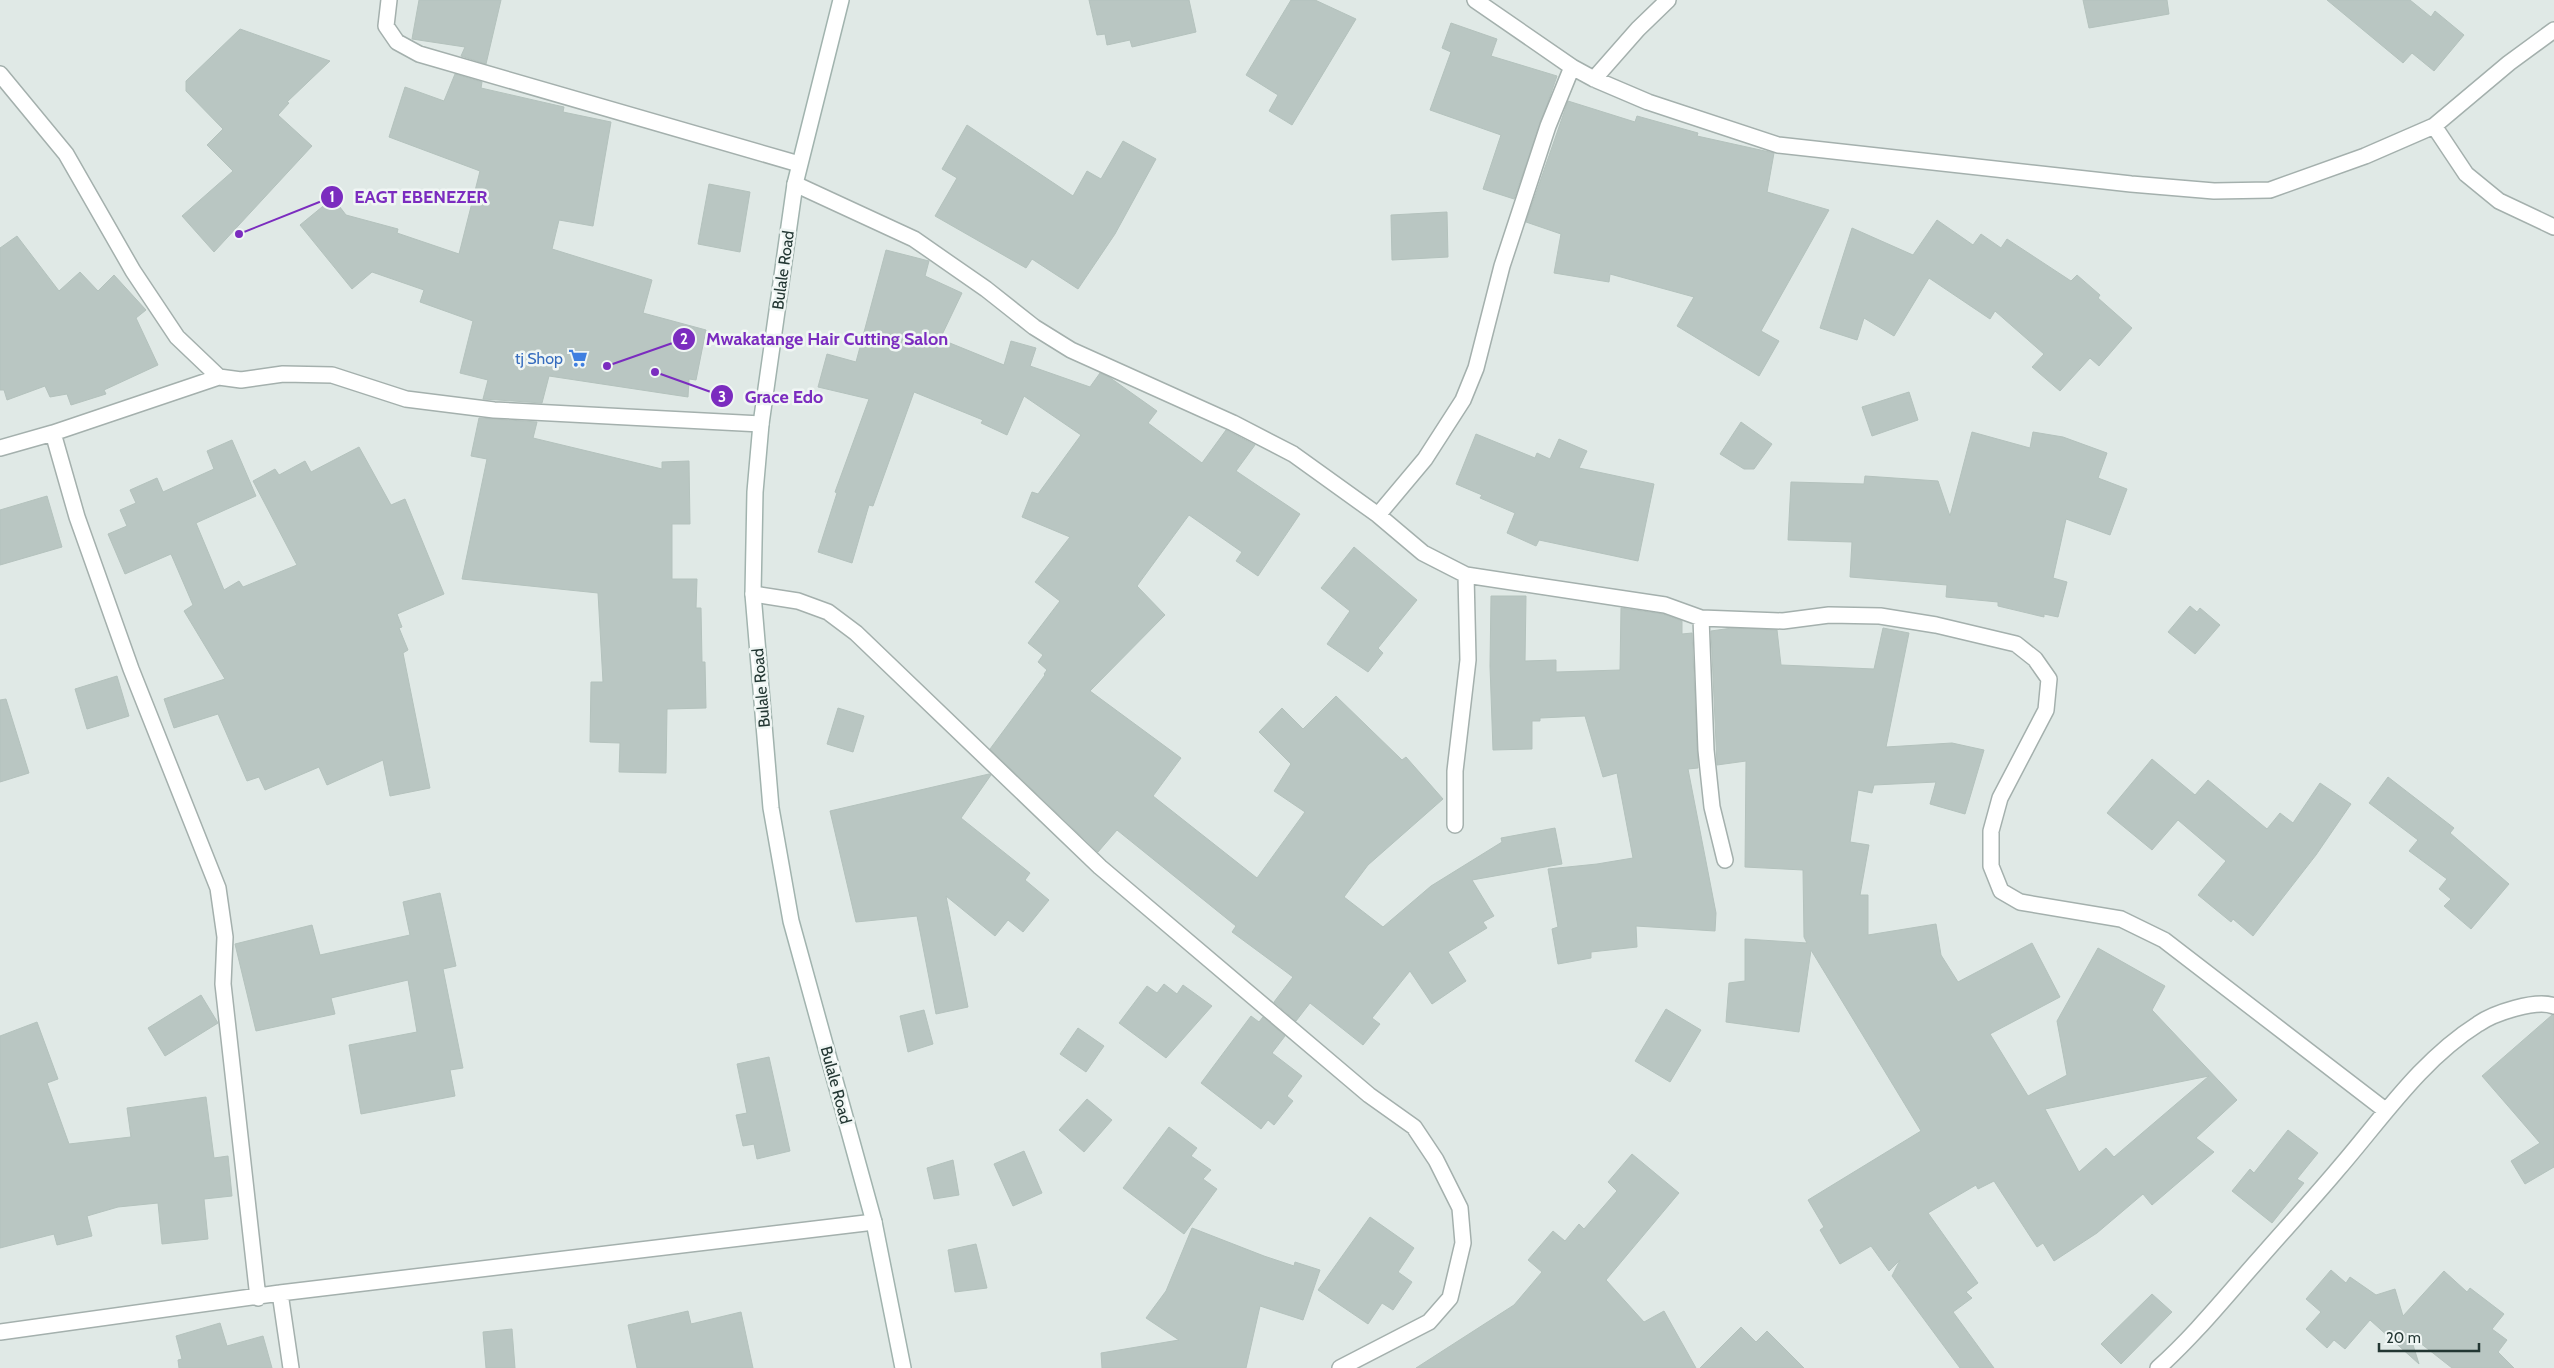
<svg xmlns="http://www.w3.org/2000/svg" width="2554" height="1368" viewBox="0 0 2554 1368" font-family="Cabin,sans-serif">
<style>
.building{fill:#b9c6c2;stroke:#b4c2bd;fill-rule:evenodd}
.lines{fill:none;stroke-linecap:round;stroke-linejoin:round}
.street-casing{stroke:#a4b0ad;stroke-width:18}
.secondary-casing{stroke:#a1b3ae;stroke-width:18}
.street{stroke:#fff;stroke-width:15}
.secondary{stroke:#fff;stroke-width:15}
.labels{text-anchor:middle;dominant-baseline:central;stroke-width:5;stroke-linejoin:round;paint-order:stroke}
.street-label{font-size:16px;fill:#233733;stroke:#f0f6f4}
.shop-label{font-size:16px;fill:#366cbe;stroke:#f0f6f4;text-anchor:end}
.leader{fill:none;stroke:#7b2cbf;stroke-width:2}
.callout-dot{fill:#7b2cbf;stroke:#f0f6f4;stroke-width:2}
.mark-label{font-size:15px;text-anchor:middle;font-weight:bold;fill:#fff}
.callout-label{font-size:18px;text-anchor:middle;font-weight:bold;fill:#7b2cbf;stroke:#f0f6f4;stroke-width:5;stroke-linejoin:round;paint-order:stroke}
</style>
<rect width="100%" height="100%" fill="#e0e9e6"/>
<path class="building" d="M 419,0 L 501,0 L 486,64 L 461,56 L 465,47 L 412,39 Z
M 1089,0 L 1189,0 L 1196,32 L 1132,47 L 1130,40 L 1107,45 L 1105,34 L 1097,35 Z
M 1291,0 L 1315,0 L 1356,19 L 1292,125 L 1269,111 L 1278,95 L 1246,75 Z
M 2083,0 L 2167,0 L 2169,14 L 2089,28 Z
M 2327,0 L 2410,0 L 2431,17 L 2435,11 L 2464,35 L 2434,71 L 2412,53 L 2403,63 Z
M 1451,23 L 1497,39 L 1491,56 L 1557,76 L 1514,199 L 1483,189 L 1501,135 L 1430,110 L 1451,52 L 1442,48 Z
M 240,29 L 330,61 L 287,102 L 289,103 L 278,115 L 312,146 L 214,252 L 182,216 L 233,171 L 207,145 L 223,129 L 186,91 L 186,81 Z
M 455,74 L 482,82 L 481,88 L 564,107 L 563,112 L 611,122 L 593,226 L 559,220 L 552,249 L 652,280 L 643,313 L 706,330 L 696,380 L 689,379 L 688,397 L 549,376 L 542,403 L 483,399 L 488,380 L 460,373 L 473,321 L 420,302 L 424,290 L 372,272 L 352,289 L 300,225 L 333,198 L 346,215 L 398,229 L 397,233 L 459,254 L 480,171 L 389,137 L 405,87 L 444,101 Z
M 1568,101 L 1635,122 L 1637,116 L 1698,133 L 1697,136 L 1774,153 L 1767,192 L 1829,210 L 1761,331 L 1779,341 L 1759,376 L 1677,326 L 1694,297 L 1610,274 L 1609,282 L 1554,273 L 1561,234 L 1526,222 Z
M 967,125 L 1073,196 L 1087,171 L 1101,179 L 1123,141 L 1156,159 L 1115,234 L 1078,289 L 1032,259 L 1026,268 L 935,216 L 957,178 L 942,169 Z
M 709,184 L 750,192 L 740,252 L 698,244 Z
M 1447,212 L 1448,257 L 1392,260 L 1391,215 Z
M 1937,220 L 1973,245 L 1981,234 L 2001,248 L 2007,239 L 2071,281 L 2077,275 L 2100,295 L 2098,298 L 2132,328 L 2099,366 L 2090,358 L 2060,391 L 2032,367 L 2044,354 L 1995,311 L 1990,319 L 1929,278 L 1894,336 L 1864,318 L 1857,340 L 1820,328 L 1852,228 L 1913,255 Z
M 17,236 L 59,291 L 80,272 L 98,291 L 114,275 L 146,310 L 136,318 L 158,365 L 104,390 L 106,394 L 71,405 L 67,394 L 50,397 L 45,386 L 7,400 L 4,390 L 0,390 L 0,248 Z
M 886,250 L 929,261 L 925,276 L 962,293 L 940,339 L 1004,365 L 1011,341 L 1036,348 L 1030,366 L 1090,387 L 1100,373 L 1109,377 L 1157,411 L 1148,423 L 1202,463 L 1226,430 L 1255,445 L 1236,471 L 1300,514 L 1258,576 L 1236,561 L 1242,552 L 1189,515 L 1137,586 L 1165,615 L 1090,691 L 1181,758 L 1153,796 L 1257,878 L 1305,812 L 1274,791 L 1291,764 L 1259,732 L 1282,708 L 1303,729 L 1336,696 L 1402,760 L 1406,757 L 1443,799 L 1368,865 L 1344,897 L 1383,927 L 1431,886 L 1502,842 L 1501,838 L 1555,828 L 1562,864 L 1472,880 L 1494,916 L 1483,922 L 1487,928 L 1448,952 L 1466,981 L 1432,1004 L 1410,971 L 1372,1018 L 1380,1024 L 1363,1045 L 1310,1003 L 1296,1021 L 1274,1002 L 1293,977 L 1232,932 L 1236,926 L 1117,830 L 1098,852 L 990,749 L 1045,675 L 1044,674 L 1047,670 L 1038,662 L 1043,655 L 1028,643 L 1060,601 L 1035,582 L 1070,537 L 1022,517 L 1032,492 L 1038,494 L 1081,435 L 1024,396 L 1007,435 L 981,423 L 983,420 L 914,392 L 873,506 L 869,505 L 852,563 L 818,552 L 837,493 L 835,492 L 869,399 L 818,387 L 827,354 L 856,362 Z
M 1909,392 L 1918,420 L 1872,436 L 1862,407 Z
M 479,418 L 537,422 L 533,438 L 662,469 L 662,462 L 689,461 L 690,524 L 672,524 L 672,579 L 697,579 L 696,608 L 701,608 L 702,662 L 705,662 L 706,708 L 667,709 L 666,773 L 619,772 L 620,743 L 590,742 L 591,682 L 603,682 L 598,593 L 462,579 L 487,459 L 471,456 Z
M 1741,422 L 1772,444 L 1754,469 L 1744,469 L 1720,454 Z
M 1972,432 L 2030,448 L 2033,432 L 2063,437 L 2107,453 L 2098,478 L 2127,489 L 2110,535 L 2066,519 L 2053,578 L 2067,582 L 2058,617 L 2044,614 L 2044,617 L 1998,606 L 1998,602 L 1946,597 L 1947,585 L 1850,577 L 1852,542 L 1788,540 L 1791,482 L 1864,484 L 1865,476 L 1938,481 L 1950,516 Z
M 1476,434 L 1535,458 L 1537,453 L 1550,459 L 1559,439 L 1587,451 L 1579,468 L 1654,484 L 1638,561 L 1539,540 L 1536,546 L 1507,533 L 1515,513 L 1480,498 L 1482,495 L 1456,484 Z
M 232,440 L 256,496 L 196,523 L 224,590 L 239,581 L 243,587 L 297,565 L 253,481 L 275,469 L 279,475 L 305,461 L 311,472 L 359,447 L 391,505 L 405,499 L 444,594 L 397,614 L 402,627 L 399,628 L 408,650 L 403,653 L 430,788 L 390,796 L 383,760 L 327,785 L 319,767 L 265,790 L 259,777 L 247,781 L 218,714 L 174,728 L 164,699 L 225,679 L 184,611 L 193,605 L 171,554 L 125,574 L 108,534 L 127,526 L 120,510 L 136,503 L 130,490 L 157,478 L 163,492 L 214,469 L 207,451 Z
M 47,496 L 62,547 L 0,565 L 0,510 Z
M 1354,547 L 1417,600 L 1378,648 L 1383,653 L 1368,672 L 1327,644 L 1350,611 L 1321,588 Z
M 1491,596 L 1526,596 L 1525,661 L 1556,660 L 1556,672 L 1620,670 L 1621,608 L 1663,614 L 1682,621 L 1682,634 L 1692,633 L 1698,768 L 1688,769 L 1716,913 L 1715,931 L 1636,926 L 1637,947 L 1591,952 L 1591,958 L 1558,964 L 1552,929 L 1558,927 L 1548,869 L 1597,864 L 1633,858 L 1617,773 L 1603,777 L 1585,716 L 1540,718 L 1540,721 L 1532,721 L 1532,749 L 1493,750 L 1490,666 Z
M 2190,606 L 2197,612 L 2200,608 L 2220,625 L 2195,654 L 2168,632 Z
M 1732,628 L 1777,630 L 1781,665 L 1874,669 L 1883,628 L 1909,633 L 1886,747 L 1952,743 L 1984,750 L 1965,814 L 1930,804 L 1936,782 L 1874,785 L 1872,793 L 1858,790 L 1850,842 L 1869,845 L 1860,895 L 1868,895 L 1868,935 L 1936,924 L 1941,955 L 1958,982 L 2032,943 L 2060,997 L 1990,1034 L 2028,1096 L 2067,1075 L 2057,1021 L 2098,948 L 2165,986 L 2152,1010 L 2237,1100 L 2196,1138 L 2214,1152 L 2152,1205 L 2143,1194 L 2097,1233 L 2054,1261 L 2043,1243 L 2037,1247 L 1994,1181 L 1978,1189 L 1976,1185 L 1928,1213 L 1978,1283 L 1966,1292 L 1972,1298 L 1953,1312 L 1994,1368 L 1960,1368 L 1892,1276 L 1900,1260 L 1889,1271 L 1871,1246 L 1840,1264 L 1820,1230 L 1824,1227 L 1808,1200 L 1921,1131 L 1811,950 L 1799,1032 L 1726,1022 L 1729,983 L 1745,981 L 1745,939 L 1807,943 L 1804,937 L 1803,870 L 1745,867 L 1746,761 L 1717,765 L 1711,631 ZM 2209,1076 L 2114,1157 L 2106,1148 L 2079,1172 L 2045,1109 Z
M 117,676 L 129,716 L 87,729 L 75,689 Z
M 6,699 L 29,773 L 0,782 L 0,700 Z
M 838,708 L 864,716 L 853,752 L 827,744 Z
M 2152,759 L 2195,795 L 2208,780 L 2267,829 L 2280,813 L 2293,823 L 2320,783 L 2351,804 L 2316,855 L 2253,936 L 2233,919 L 2231,922 L 2198,895 L 2226,861 L 2178,820 L 2152,850 L 2107,813 Z
M 989,774 L 991,775 L 961,818 L 1030,873 L 1025,880 L 1049,900 L 1023,932 L 1008,920 L 995,936 L 946,896 L 968,1007 L 936,1014 L 917,916 L 856,922 L 830,811 Z
M 2388,777 L 2454,828 L 2450,833 L 2509,884 L 2471,929 L 2444,906 L 2451,899 L 2439,889 L 2447,879 L 2409,851 L 2418,840 L 2369,803 Z
M 440,893 L 456,966 L 443,969 L 463,1068 L 450,1070 L 455,1096 L 361,1114 L 349,1045 L 417,1032 L 408,980 L 331,998 L 335,1014 L 256,1031 L 235,944 L 312,925 L 320,955 L 410,935 L 403,902 Z
M 1164,984 L 1177,994 L 1183,985 L 1212,1006 L 1166,1058 L 1119,1023 L 1147,986 L 1157,993 Z
M 201,995 L 218,1023 L 165,1056 L 148,1028 Z
M 1666,1009 L 1701,1030 L 1670,1082 L 1635,1061 Z
M 924,1010 L 933,1044 L 908,1052 L 900,1016 Z
M 2552,1015 L 2554,1015 L 2554,1167 L 2525,1184 L 2511,1161 L 2540,1143 L 2482,1076 Z
M 1251,1016 L 1259,1022 L 1263,1017 L 1285,1036 L 1272,1053 L 1302,1076 L 1287,1096 L 1293,1101 L 1274,1125 L 1268,1120 L 1261,1129 L 1201,1083 Z
M 37,1022 L 58,1079 L 47,1083 L 69,1144 L 131,1137 L 127,1108 L 206,1097 L 214,1158 L 228,1156 L 232,1196 L 204,1199 L 208,1239 L 162,1244 L 158,1203 L 118,1207 L 87,1216 L 92,1236 L 57,1245 L 54,1234 L 0,1248 L 0,1036 Z
M 1078,1028 L 1104,1046 L 1086,1072 L 1060,1054 Z
M 769,1057 L 790,1151 L 757,1159 L 754,1144 L 743,1146 L 736,1115 L 747,1113 L 737,1064 Z
M 1087,1099 L 1112,1120 L 1084,1152 L 1059,1130 Z
M 1169,1127 L 1197,1148 L 1191,1156 L 1211,1170 L 1203,1179 L 1217,1189 L 1184,1234 L 1123,1188 Z
M 2288,1130 L 2318,1153 L 2297,1179 L 2304,1183 L 2272,1223 L 2232,1191 L 2250,1169 L 2254,1173 Z
M 1024,1151 L 1042,1193 L 1013,1206 L 994,1164 Z
M 1632,1154 L 1679,1193 L 1606,1280 L 1644,1322 L 1664,1311 L 1696,1368 L 1416,1368 L 1514,1305 L 1542,1272 L 1528,1260 L 1553,1231 L 1565,1241 L 1579,1224 L 1584,1229 L 1617,1191 L 1608,1182 Z
M 953,1160 L 959,1195 L 934,1199 L 927,1168 Z
M 1370,1217 L 1414,1248 L 1398,1272 L 1412,1282 L 1393,1310 L 1382,1303 L 1368,1324 L 1318,1290 Z
M 1192,1228 L 1264,1256 L 1294,1266 L 1295,1262 L 1320,1270 L 1303,1320 L 1260,1306 L 1246,1368 L 1102,1368 L 1101,1353 L 1179,1340 L 1146,1318 L 1166,1291 Z
M 976,1244 L 987,1288 L 955,1292 L 948,1250 Z
M 2331,1270 L 2346,1283 L 2350,1277 L 2376,1295 L 2395,1289 L 2403,1316 L 2444,1271 L 2467,1292 L 2470,1288 L 2504,1314 L 2492,1329 L 2507,1340 L 2498,1352 L 2514,1368 L 2452,1368 L 2410,1335 L 2419,1364 L 2370,1320 L 2345,1349 L 2334,1340 L 2327,1348 L 2306,1329 L 2321,1312 L 2306,1299 Z
M 2152,1294 L 2172,1312 L 2121,1364 L 2101,1344 Z
M 688,1311 L 691,1324 L 741,1312 L 753,1368 L 637,1368 L 628,1325 Z
M 220,1323 L 227,1346 L 263,1336 L 272,1368 L 179,1368 L 178,1360 L 182,1359 L 176,1336 Z
M 1741,1327 L 1756,1342 L 1767,1331 L 1804,1368 L 1700,1368 Z
M 512,1329 L 515,1368 L 486,1368 L 483,1332 Z"/>
<g class="lines">
<g class="street-casing">
<path id="street" d="M 389,0 L 386,26 L 397,42 L 419,54 L 799,164
M 1475,0 L 1572,67 L 1594,79 L 1648,102 L 1778,145 L 2131,184 L 2214,191 L 2270,190 L 2365,156 L 2434,126 L 2509,63 L 2554,30
M 0,74 L 66,154 L 133,271 L 177,337 L 219,377 L 241,380 L 283,374 L 332,375 L 406,399 L 494,410 L 761,424
M 1594,79 L 1638,29 L 1668,0
M 2434,126 L 2466,174 L 2499,201 L 2554,227
M 795,184 L 914,239 L 986,289 L 1034,327 L 1071,350 L 1233,423 L 1293,454 L 1378,515 L 1423,553 L 1466,575 L 1665,605 L 1701,618 L 1783,621 L 1829,615 L 1880,616 L 1936,625 L 2016,644 L 2035,659 L 2049,679 L 2046,710 L 2000,798 L 1991,831 L 1991,866 L 2001,891 L 2020,902 L 2121,919 L 2164,940 L 2385,1110
M 53,433 L 77,517 L 131,669 L 218,888 L 225,937 L 223,984 L 258,1298
M 0,448 L 53,433 L 219,377
M 1378,515 L 1425,459 L 1463,400 L 1476,368 L 1502,266 L 1548,126 L 1572,67
M 753,594 L 798,601 L 828,612 L 856,633 L 1100,867 L 1369,1095 L 1414,1127 L 1436,1160 L 1460,1208 L 1463,1243 L 1450,1298 L 1429,1322 L 1340,1368
M 1701,618 L 1706,750 L 1712,807 L 1725,860
M 1455,825 L 1455,771 L 1468,660 L 1466,575
M 280,1293 L 291,1368
M 0,1332 L 280,1293 L 874,1222
M 2158,1368 C 2195,1335 2226,1296 2259,1259 C 2285,1229 2313,1199 2339,1168 C 2383,1117 2421,1060 2478,1024 C 2494,1013 2536,999 2554,1006"/>
</g>
<g class="secondary-casing">
<path id="secondary" d="M 841,0 L 795,184 L 761,424 L 755,492 L 753,594 L 771,808 L 791,921 L 874,1222 L 903,1368"/>
</g>
<use href="#street" class="street"/>
<use href="#secondary" class="secondary"/>
</g>
<defs>
<g id="supermarket-bare" transform="scale(1.5)"><path d="M-6-5.5h2.5l.6 2H6L4.5 2H-2.5L-4.4-4H-6ZM-1.5 3.2a1.3 1.3 0 1 0 .1 0ZM3 3.2a1.3 1.3 0 1 0 .1 0Z" fill="#3f7fe0" stroke="#f0f6f4" stroke-width="2.5" paint-order="stroke"/></g>
</defs>
<g fill-rule="evenodd">
<use href="#supermarket-bare" x="578" y="358"/>
</g>
<g class="labels">
<g class="street-label">
<text transform="translate(783 270) rotate(-82)">Bulale Road</text>
<text transform="translate(761 688) rotate(-95)">Bulale Road</text>
<text transform="translate(836 1085) rotate(75)">Bulale Road</text>
</g>
<g class="shop-label">
<text x="563" y="358">tj Shop</text>
</g>
</g>
<path class="leader" d="M239 234L332 197M607 366L684 339M655 372L722 396"/>
<g class="callout-dot">
<circle cx="239" cy="234" r="5"/>
<circle cx="607" cy="366" r="5"/>
<circle cx="655" cy="372" r="5"/>
<circle cx="332" cy="197" r="12"/>
<circle cx="684" cy="339" r="12"/>
<circle cx="722" cy="396" r="12"/>
</g>
<g class="mark-label">
<text x="332" y="202">1</text>
<text x="684" y="344">2</text>
<text x="722" y="402">3</text>
</g>
<g class="callout-label">
<text x="421" y="203">EAGT EBENEZER</text>
<text x="827" y="345">Mwakatange Hair Cutting Salon</text>
<text x="784" y="403">Grace Edo</text>
</g>
<path d="M2379 1343v8h100v-8" fill="none" stroke="#233733" stroke-width="2.5"/>
<text x="2386" y="1343" font-size="15" fill="#233733" stroke="#f0f6f4" stroke-width="4" paint-order="stroke">20 m</text>
</svg>
